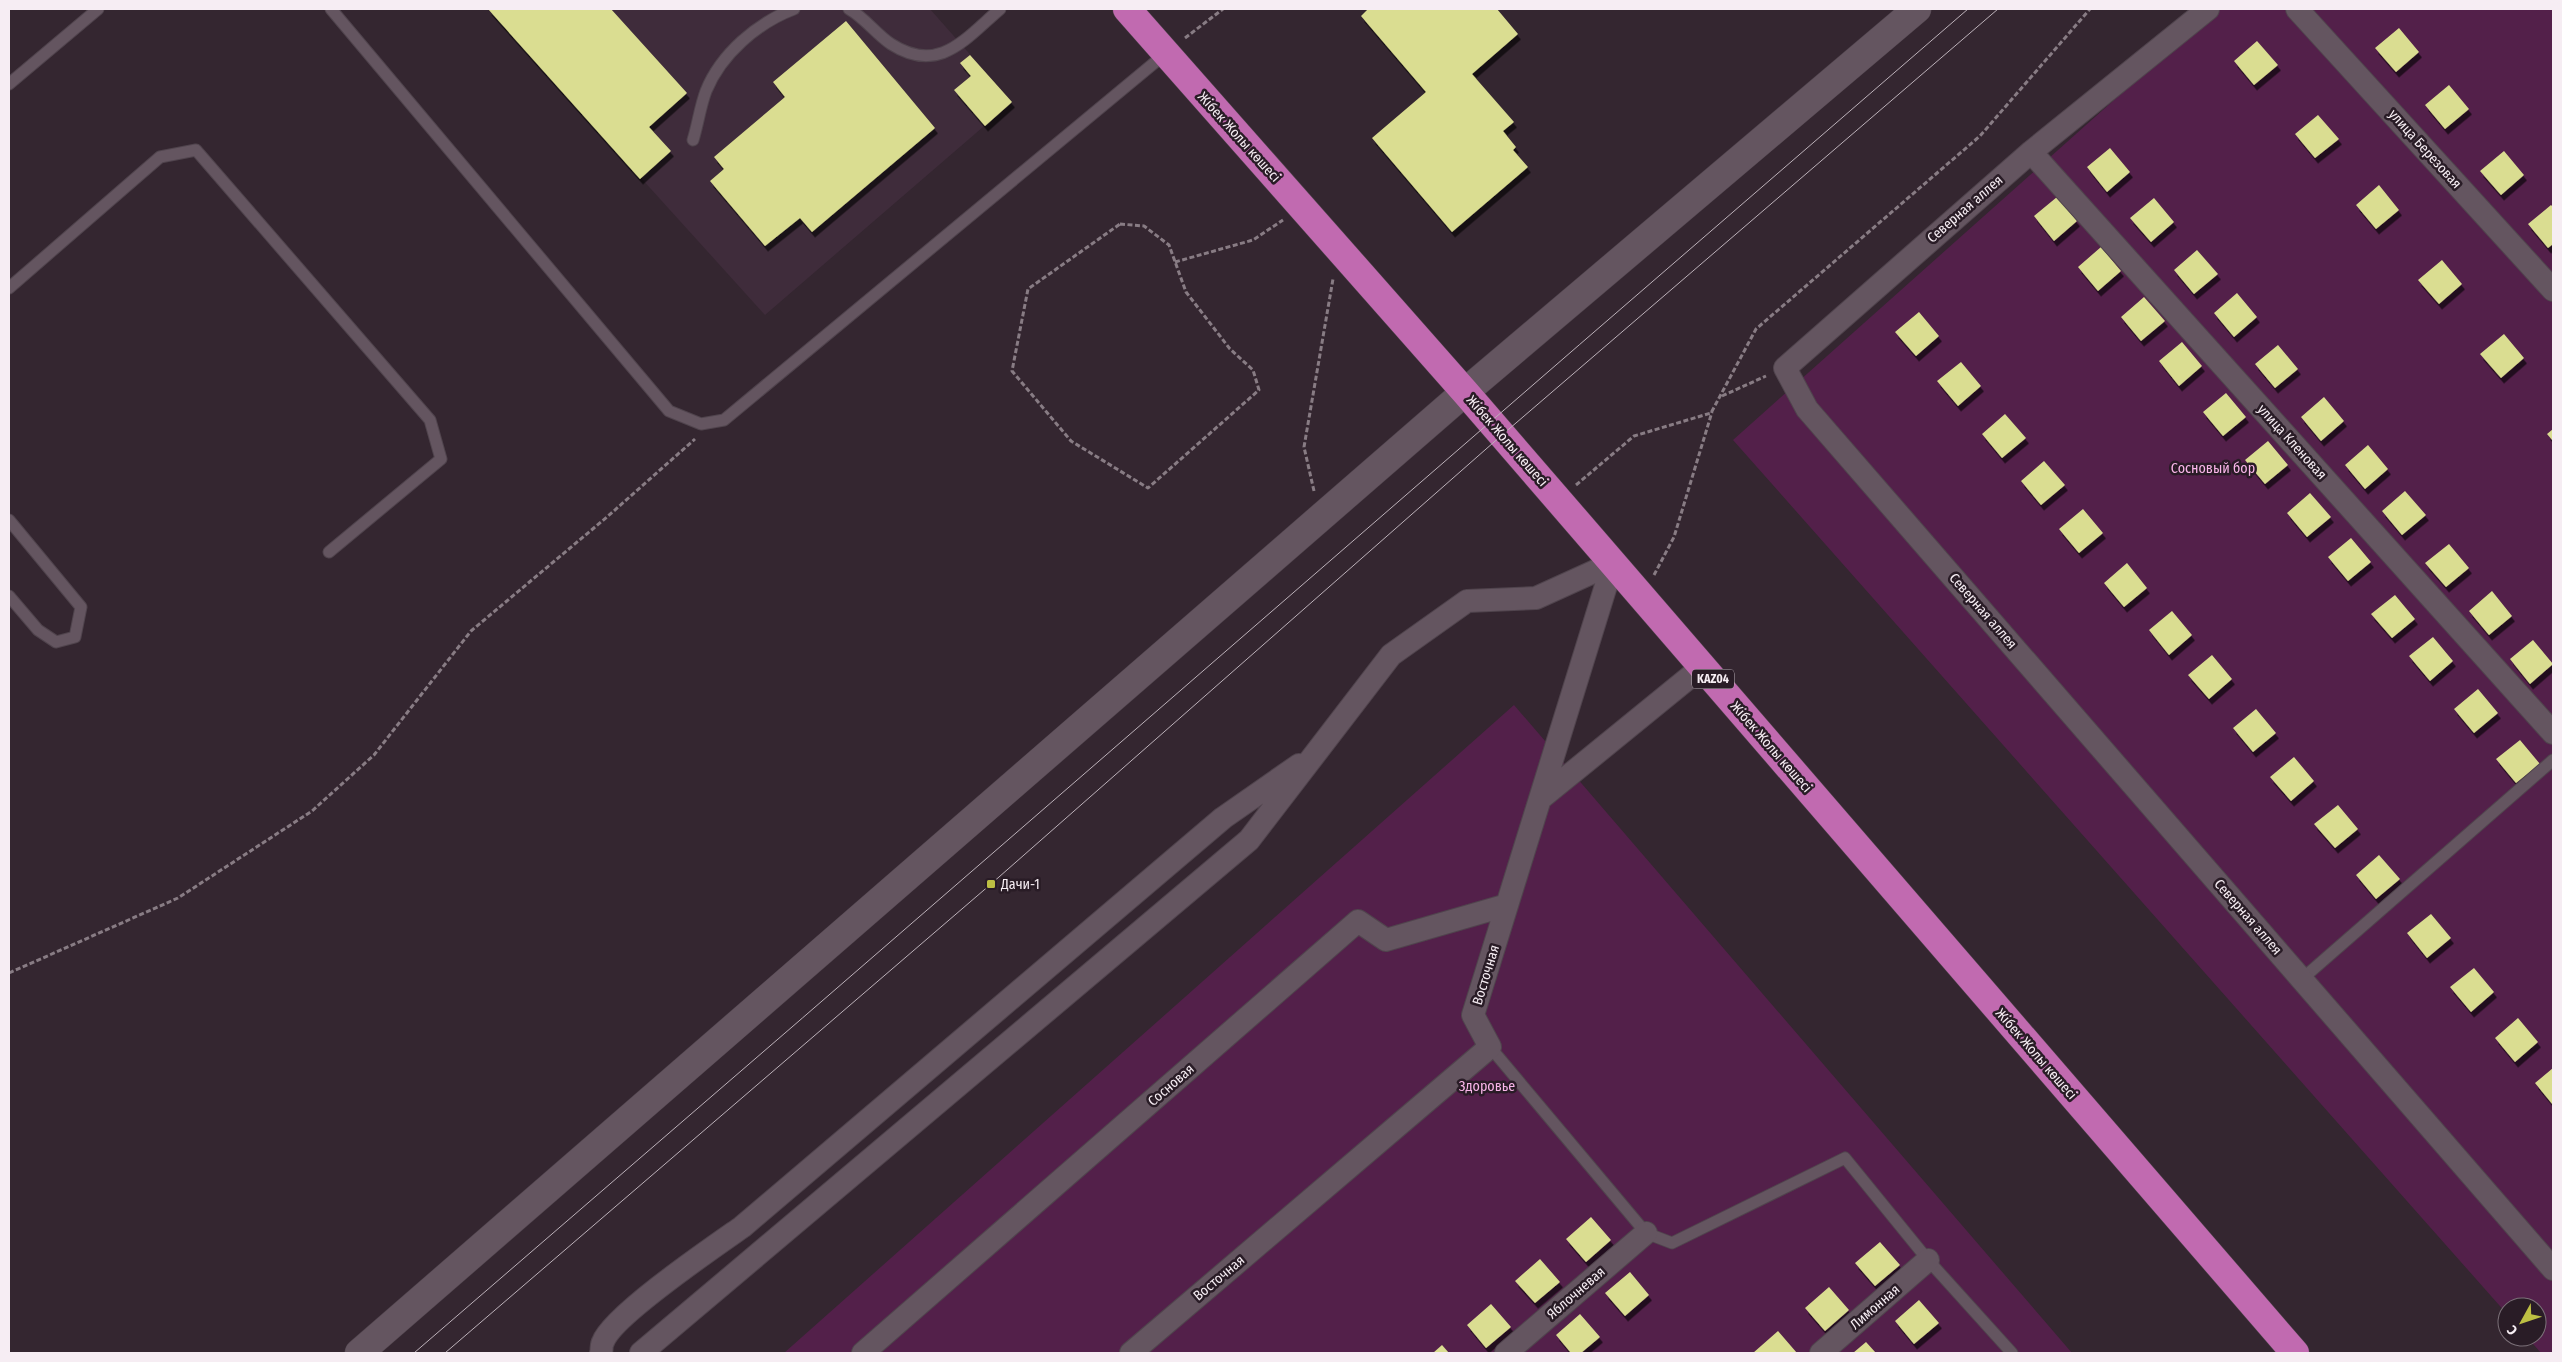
<svg xmlns="http://www.w3.org/2000/svg" width="2562" height="1362" viewBox="0 0 2562 1362" font-family="'Fira Sans Condensed',sans-serif">
<style>
.built{fill:#3f2c3b}
.green{fill:#53204a}
.building{fill:#dadd91;filter:url(#shadow)}
.lines{fill:none;stroke-linecap:round;stroke-linejoin:round}
.service-casing{stroke:#50444d;stroke-width:13}
.minor-casing{stroke:#50444d;stroke-width:24}
.tertiary-casing{stroke:#50444d;stroke-width:29}
.trunk-casing{stroke:#50444d;stroke-width:29}
.path{stroke:#887c84;stroke-width:3;stroke-dasharray:5 2.5;stroke-linecap:butt}
.service{stroke:#645560;stroke-width:11}
.minor{stroke:#645560;stroke-width:22}
.tertiary{stroke:#645560;stroke-width:28}
.trunk{stroke:#c16ab0;stroke-width:28}
.tram{stroke:#bcb1b9;stroke-width:1}
.poi-dot{fill:#bdbf43;stroke:#291c26;stroke-width:2}
.labels{text-anchor:middle;dominant-baseline:central;stroke-width:5;stroke-linejoin:round;paint-order:stroke}
.shield{fill:#291c26;stroke:#b8aeb6;stroke-width:1}
.shield-label{font-size:12px;font-weight:bold;fill:#f6edf3}
.street-label{font-size:14px;fill:#f6edf3;stroke:#291c26}
.park-label{font-size:14px;fill:#fab6ea;stroke:#291c26}
.poi-label{font-size:14px;fill:#f6edf3;stroke:#291c26;text-anchor:start}
</style>
<defs>
<filter id="shadow"><feDropShadow dx="3" dy="5.5" stdDeviation="0" flood-color="#0009"/></filter>
</defs>
<rect width="100%" height="100%" fill="#342630"/>
<path class="built" d="M 488,9 L 930,9 L 1012,102 L 765,315 Z"/>
<path class="green" d="M 2216,9 L 2553,9 L 2553,1353 L 2541,1353 L 2527,1337 L 2537,1337 L 2537,1307 L 2507,1307 L 2507,1314 L 1733,440 Z
M 1514,705 L 2072,1353 L 784,1353 Z"/>
<path class="building" d="M 488,9 L 611,9 L 687,93 L 649,127 L 671,151 L 640,179 Z
M 1368,9 L 1497,9 L 1518,34 L 1472,74 L 1514,122 L 1503,131 L 1516,147 L 1513,150 L 1528,167 L 1452,232 L 1372,138 L 1426,92 L 1361,16 Z
M 846,21 L 935,128 L 812,232 L 800,218 L 765,246 L 710,181 L 724,169 L 714,157 L 785,97 L 773,82 Z
M 2399,28 L 2419,52 L 2396,72 L 2375,48 Z
M 2257,41 L 2278,65 L 2254,85 L 2234,61 Z
M 970,55 L 1012,102 L 985,126 L 954,90 L 971,76 L 960,63 Z
M 2449,85 L 2469,109 L 2445,129 L 2425,105 Z
M 2318,115 L 2339,139 L 2315,158 L 2295,134 Z
M 2110,148 L 2130,172 L 2107,192 L 2087,167 Z
M 2504,151 L 2524,175 L 2501,195 L 2480,171 Z
M 2379,185 L 2399,210 L 2376,229 L 2356,205 Z
M 2057,197 L 2077,221 L 2054,241 L 2034,216 Z
M 2154,198 L 2174,222 L 2151,242 L 2130,218 Z
M 2551,205 L 2553,207 L 2553,244 L 2548,248 L 2528,224 Z
M 2101,247 L 2121,271 L 2098,291 L 2078,267 Z
M 2197,250 L 2218,274 L 2194,294 L 2174,270 Z
M 2442,260 L 2462,284 L 2439,304 L 2418,280 Z
M 2237,293 L 2257,317 L 2234,337 L 2214,313 Z
M 2144,297 L 2165,321 L 2141,341 L 2121,317 Z
M 1919,312 L 1939,336 L 1916,356 L 1895,332 Z
M 2504,334 L 2524,358 L 2501,378 L 2480,354 Z
M 2182,342 L 2202,366 L 2179,386 L 2159,361 Z
M 2278,345 L 2298,369 L 2275,388 L 2255,364 Z
M 1961,362 L 1981,386 L 1958,406 L 1937,381 Z
M 2226,393 L 2246,417 L 2223,436 L 2203,412 Z
M 2324,397 L 2344,421 L 2321,441 L 2301,417 Z
M 2005,414 L 2026,438 L 2002,458 L 1982,434 Z
M 2553,429 L 2553,441 L 2547,434 Z
M 2268,441 L 2288,465 L 2265,484 L 2245,460 Z
M 2368,445 L 2388,469 L 2365,489 L 2345,465 Z
M 2044,461 L 2065,485 L 2041,505 L 2021,481 Z
M 2405,491 L 2426,515 L 2402,535 L 2382,511 Z
M 2310,493 L 2331,517 L 2307,537 L 2287,513 Z
M 2083,509 L 2103,533 L 2079,553 L 2059,529 Z
M 2351,538 L 2371,562 L 2348,581 L 2328,557 Z
M 2449,544 L 2469,568 L 2446,587 L 2425,563 Z
M 2127,563 L 2147,588 L 2124,607 L 2104,583 Z
M 2492,591 L 2512,616 L 2489,635 L 2469,611 Z
M 2395,595 L 2415,619 L 2392,638 L 2371,614 Z
M 2172,611 L 2192,635 L 2169,655 L 2149,630 Z
M 2433,637 L 2453,661 L 2430,681 L 2409,656 Z
M 2533,640 L 2553,664 L 2530,684 L 2510,659 Z
M 2212,655 L 2232,679 L 2209,699 L 2188,675 Z
M 2478,689 L 2498,713 L 2474,733 L 2454,709 Z
M 2256,709 L 2276,733 L 2253,752 L 2233,728 Z
M 2520,740 L 2540,764 L 2516,783 L 2496,759 Z
M 2294,757 L 2314,781 L 2291,801 L 2270,777 Z
M 2338,805 L 2358,829 L 2335,848 L 2314,824 Z
M 2379,855 L 2400,879 L 2376,899 L 2356,875 Z
M 2431,914 L 2451,938 L 2427,958 L 2407,933 Z
M 2474,968 L 2494,992 L 2471,1012 L 2450,987 Z
M 2518,1018 L 2538,1042 L 2515,1062 L 2495,1038 Z
M 2553,1068 L 2553,1105 L 2535,1083 Z
M 1591,1217 L 1611,1240 L 1586,1262 L 1566,1239 Z
M 1880,1242 L 1900,1265 L 1875,1286 L 1855,1263 Z
M 1540,1259 L 1560,1282 L 1535,1303 L 1515,1281 Z
M 1630,1272 L 1649,1295 L 1625,1316 L 1605,1293 Z
M 1829,1287 L 1849,1310 L 1825,1331 L 1805,1308 Z
M 1919,1300 L 1939,1323 L 1914,1344 L 1895,1321 Z
M 1491,1304 L 1511,1327 L 1486,1348 L 1467,1325 Z
M 1580,1314 L 1600,1337 L 1581,1353 L 1571,1353 L 1556,1335 Z
M 1778,1331 L 1797,1353 L 1753,1353 Z
M 1866,1342 L 1876,1353 L 1853,1353 Z
M 1442,1345 L 1449,1353 L 1433,1353 Z"/>
<g class="lines">
<g class="service-casing">
<path id="service" d="M 331,9 L 669,411 L 701,424 L 724,420 L 1165,54
M 849,9 C 865,18 876,34 891,44 C 939,75 965,39 1000,9
M 9,84 L 98,9
M 693,140 C 698,124 700,107 706,91 C 721,54 757,23 794,9
M 9,288 L 160,157 L 196,150 L 430,420 L 441,459 L 329,552
M 9,520 L 81,607 L 75,637 L 56,642 L 38,630 L 9,596
M 2302,979 L 2553,760
M 1490,1047 L 1646,1233 L 1672,1243 L 1845,1158 L 1928,1260 L 2012,1353"/>
</g>
<g class="minor-casing">
<path id="minor" d="M 2208,9 L 2031,152 L 1785,368 L 1807,409 L 2553,1269
M 2297,9 L 2553,290
M 2031,152 L 2553,733
M 1540,799 L 1702,667
M 601,1353 C 602,1350 601,1345 603,1342 C 612,1316 715,1246 742,1227 L 1223,818 L 1299,765
M 641,1353 L 1249,840 L 1391,655 L 1467,601 L 1536,598 L 1613,563
M 863,1353 L 1358,921 L 1386,940 L 1507,905
M 1131,1353 L 1490,1047 L 1473,1015 L 1613,563
M 1506,1353 L 1646,1233
M 1821,1353 L 1928,1260"/>
</g>
<g class="tertiary-casing">
<path id="tertiary" d="M 359,1353 L 1465,392 L 1917,9"/>
</g>
<g class="trunk-casing">
<path id="trunk" d="M 1127,9 L 1465,392 L 2295,1353"/>
</g>
<path class="path" d="M 1185,38 L 1223,9
M 1120,224 L 1144,226 L 1169,245 L 1186,292 L 1230,349 L 1253,370 L 1259,390 L 1148,488 L 1071,441 L 1012,371 L 1028,289 Z
M 1175,262 L 1253,240 L 1283,220
M 1722,396 L 1766,376
M 1576,485 L 1634,436 L 1711,413 L 1756,329 L 1980,136 L 2090,9
M 1314,491 L 1304,447 L 1333,279
M 1654,575 L 1674,537 L 1712,412
M 9,973 L 178,898 L 312,811 L 374,755 L 471,631 L 607,517 L 695,439"/>
<use href="#service" class="service"/>
<use href="#minor" class="minor"/>
<use href="#tertiary" class="tertiary"/>
<use href="#trunk" class="trunk"/>
<path class="tram" d="M 414,1353 C 933,907 1449,456 1968,9
M 445,1353 L 991,884 L 1502,435 L 1998,9"/>
</g>
<rect class="poi-dot" x="986" y="879" width="10" height="10" rx="2.5"/>
<g class="labels">
<rect class="shield" x="1692" y="669.5" width="42" height="19" rx="4"/>
<g class="shield-label">
<text x="1713" y="679">KАZ04</text>
</g>
<g class="street-label">
<text transform="translate(1239 137) rotate(48)">Жібек Жолы көшесі</text>
<text transform="translate(2425 149) rotate(48)">улица Березовая</text>
<text transform="translate(1965 209) rotate(-41)">Северная аллея</text>
<text transform="translate(1507 441) rotate(49)">Жібек Жолы көшесі</text>
<text transform="translate(2292 442) rotate(48)">улица Кленовая</text>
<text transform="translate(1983 611) rotate(49)">Северная аллея</text>
<text transform="translate(1771 747) rotate(49)">Жібек Жолы көшесі</text>
<text transform="translate(2248 917) rotate(49)">Северная аллея</text>
<text transform="translate(1486 975) rotate(-73)">Восточная</text>
<text transform="translate(2036 1054) rotate(49)">Жібек Жолы көшесі</text>
<text transform="translate(1171 1085) rotate(-41)">Сосновая</text>
<text transform="translate(1219 1278) rotate(-40)">Восточная</text>
<text transform="translate(1576 1293) rotate(-41)">Яблочневая</text>
<text transform="translate(1875 1307) rotate(-41)">Лимонная</text>
</g>
<g class="park-label">
<text x="2213" y="468">Сосновый бор</text>
<text x="1487" y="1086">Здоровье</text>
</g>
<g class="poi-label">
<text x="1001" y="884">Дачи-1</text>
</g>
</g>
<rect width="2562" height="1362" fill="none" stroke="#f6edf3" stroke-width="20"/>
<g transform="translate(2522 1322) rotate(230)"><circle r="24" fill="#291c26" stroke="#7b7078"/>
<path d="M0-4L9 19L0 12L-9 19Z" fill="#bdbf43"/>
<text y="-8" font-size="14" font-weight="bold" text-anchor="middle" fill="#f6edf3">С</text>
</g>
</svg>
